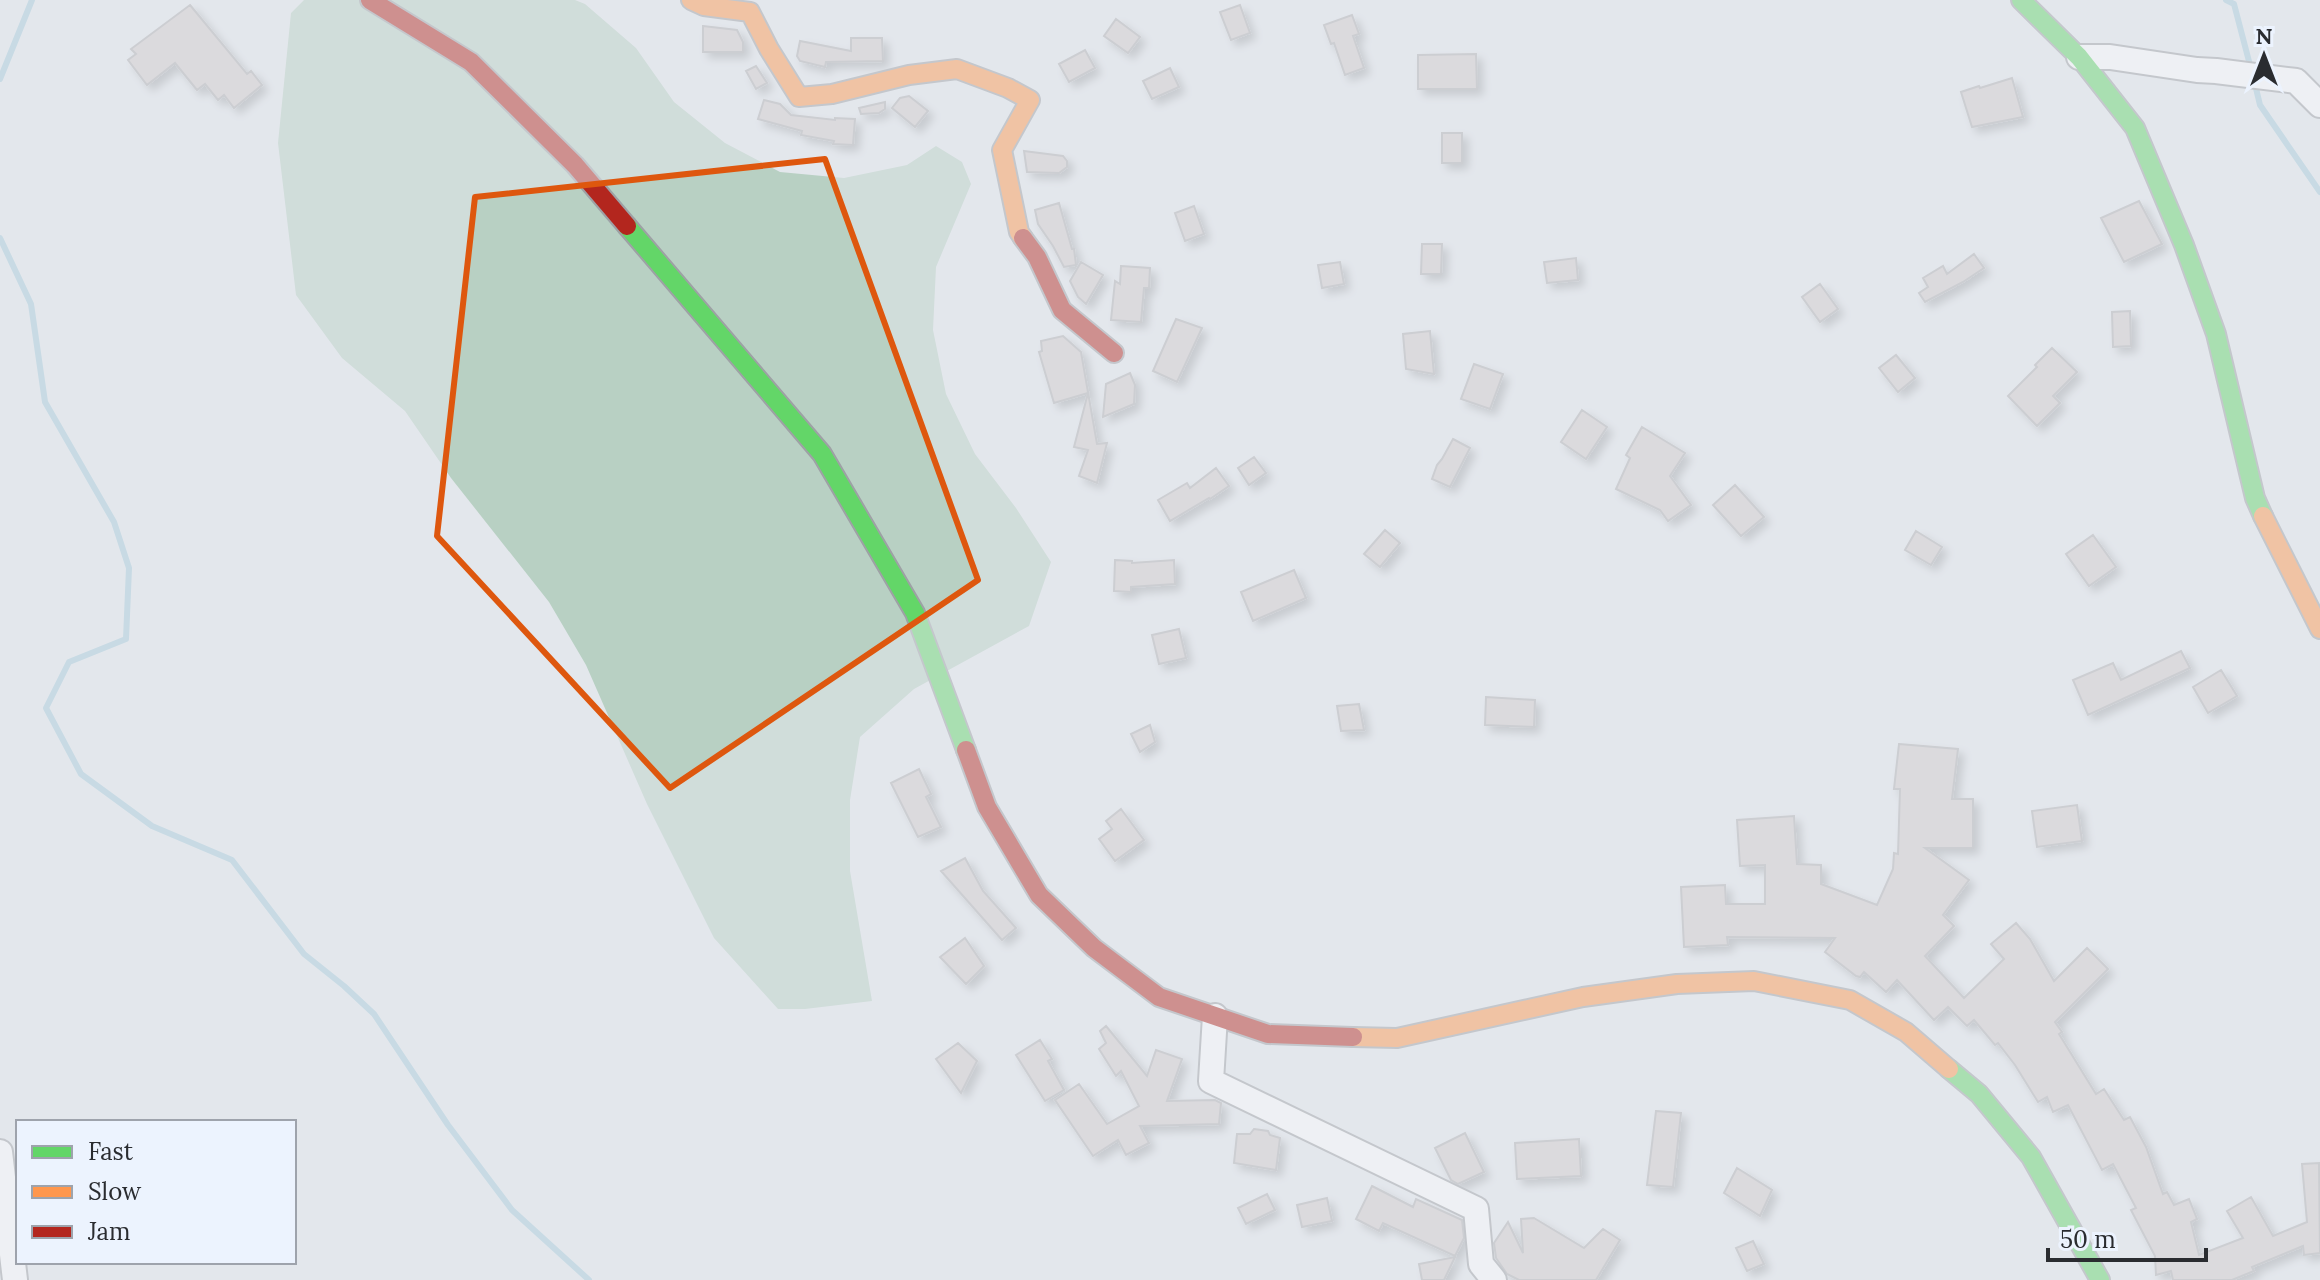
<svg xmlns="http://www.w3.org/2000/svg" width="2320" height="1280" viewBox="0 0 2320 1280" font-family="Lora,serif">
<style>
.forest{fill:#b8d0c3}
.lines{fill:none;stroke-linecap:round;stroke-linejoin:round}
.stream{stroke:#a6cbd9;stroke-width:6}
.building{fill:#d1c9ca;stroke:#b0afb1;stroke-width:2;filter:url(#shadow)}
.street-casing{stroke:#9ea1a5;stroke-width:28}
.fast-casing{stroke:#9ea1a5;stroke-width:22}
.slow-casing{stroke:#9ea1a5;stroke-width:22}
.jam-casing{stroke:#9ea1a5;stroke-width:22}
.street{stroke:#fbfbfc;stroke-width:24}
.fast{stroke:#63d668;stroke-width:18}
.slow{stroke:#ff974d;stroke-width:18}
.jam{stroke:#b3261e;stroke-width:18}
.marked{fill:none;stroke:#de570e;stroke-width:6;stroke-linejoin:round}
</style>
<defs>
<filter id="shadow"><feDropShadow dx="5.5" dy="5.5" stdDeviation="4" flood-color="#0004"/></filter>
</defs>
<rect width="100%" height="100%" fill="#e3e7ec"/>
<path class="forest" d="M 304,0 L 575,0 L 585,4 L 636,48 L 674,102 L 725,143 L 780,172 L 844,178 L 907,165 L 936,146 L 962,162 L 971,184 L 936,267 L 933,330 L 946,394 L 975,454 L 1016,508 L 1051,562 L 1029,626 L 914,689 L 860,737 L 850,800 L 850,871 L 872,1001 L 805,1009 L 778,1009 L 714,938 L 647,804 L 586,665 L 549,602 L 451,478 L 405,411 L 342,358 L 296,295 L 278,143 L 291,13 Z"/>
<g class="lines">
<path class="stream" d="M 2226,0 L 2234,4 L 2251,69
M 0,79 L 32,0
M 2254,80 L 2260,105 L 2320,192
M 0,238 L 31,304 L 45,402 L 114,522 L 129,568 L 126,639 L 69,662 L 46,708 L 81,774 L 152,826 L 232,860 L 304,954 L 344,986 L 374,1014 L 448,1125 L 512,1210 L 589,1280"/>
</g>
<path class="building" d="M 190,5 L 247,74 L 251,71 L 262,85 L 234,108 L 224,95 L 218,100 L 205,84 L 197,90 L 175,63 L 147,85 L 128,60 L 136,54 L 131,49 Z
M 1240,5 L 1250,33 L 1231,40 L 1220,12 Z
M 1352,15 L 1359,34 L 1353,36 L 1364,68 L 1345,75 L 1334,43 L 1331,44 L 1324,25 Z
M 1116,19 L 1140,37 L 1128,53 L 1104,36 Z
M 703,26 L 737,30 L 743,42 L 743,52 L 703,52 Z
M 851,38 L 882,38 L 883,61 L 826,62 L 825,67 L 800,61 L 797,56 L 800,41 L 851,51 Z
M 1085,50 L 1095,68 L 1069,82 L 1059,64 Z
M 1476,54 L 1477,89 L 1418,89 L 1418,55 Z
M 756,66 L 767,83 L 756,89 L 746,71 Z
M 1170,68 L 1179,87 L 1152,99 L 1143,81 Z
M 2012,78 L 2023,117 L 1972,127 L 1961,92 L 1979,86 L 1980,88 Z
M 909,96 L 928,111 L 915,127 L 892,108 L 900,98 Z
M 764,100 L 780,104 L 791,115 L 835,120 L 835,118 L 855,119 L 853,145 L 833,144 L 834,141 L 801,135 L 802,131 L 758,119 Z
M 885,102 L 885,109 L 879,113 L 861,114 L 859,108 Z
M 1442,133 L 1462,133 L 1462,163 L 1442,163 Z
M 1024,151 L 1063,156 L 1067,161 L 1067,167 L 1059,173 L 1027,172 Z
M 2139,201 L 2162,244 L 2124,262 L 2101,218 Z
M 1059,203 L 1072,249 L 1074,249 L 1076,265 L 1064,267 L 1053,246 L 1038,224 L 1035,210 Z
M 1194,206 L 1204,234 L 1185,241 L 1175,213 Z
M 1422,244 L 1442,244 L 1441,274 L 1421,274 Z
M 1974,254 L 1984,268 L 1963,282 L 1925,302 L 1919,293 L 1928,287 L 1923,278 L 1943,266 L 1947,274 Z
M 1576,258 L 1578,280 L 1547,283 L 1544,262 Z
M 1081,262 L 1103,275 L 1086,304 L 1078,297 L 1070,281 Z
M 1340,262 L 1344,284 L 1322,288 L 1318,265 Z
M 1121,266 L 1150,268 L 1149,288 L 1144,288 L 1141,322 L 1111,320 L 1115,281 L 1120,284 Z
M 1820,284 L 1838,309 L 1820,322 L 1802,297 Z
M 2130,311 L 2131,346 L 2113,347 L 2112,312 Z
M 1176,319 L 1202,328 L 1177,382 L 1153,371 Z
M 1430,331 L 1434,374 L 1406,369 L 1403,334 Z
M 1063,336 L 1081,352 L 1097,444 L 1107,443 L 1097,483 L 1079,476 L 1088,450 L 1074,447 L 1088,393 L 1054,403 L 1039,352 L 1042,351 L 1041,341 Z
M 2052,348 L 2077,372 L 2053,396 L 2060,403 L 2037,426 L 2008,396 L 2037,367 L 2035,365 Z
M 1896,355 L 1915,378 L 1898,392 L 1879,368 Z
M 1474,364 L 1503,374 L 1490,409 L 1461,399 Z
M 1130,373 L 1135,385 L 1134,404 L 1103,417 L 1106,384 Z
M 1582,410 L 1607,427 L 1586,459 L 1561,442 Z
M 1642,427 L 1685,453 L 1670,476 L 1691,505 L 1668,521 L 1660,510 L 1616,489 L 1630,458 L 1626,455 Z
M 1453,439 L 1470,448 L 1450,487 L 1432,479 L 1437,465 L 1442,459 Z
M 1254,457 L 1266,473 L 1249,485 L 1238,468 Z
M 1216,468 L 1229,486 L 1210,499 L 1209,498 L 1170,521 L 1158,500 L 1187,483 L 1190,488 Z
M 1735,485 L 1764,517 L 1741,536 L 1713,505 Z
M 1385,530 L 1400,543 L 1380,567 L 1364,554 Z
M 1916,531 L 1942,547 L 1931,565 L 1905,550 Z
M 2093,535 L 2116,567 L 2089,586 L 2066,554 Z
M 1115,560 L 1132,561 L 1132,563 L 1174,560 L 1175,584 L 1131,587 L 1131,592 L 1114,591 Z
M 1294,570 L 1306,598 L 1253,621 L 1241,592 Z
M 1179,629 L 1186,658 L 1159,664 L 1152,635 Z
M 2181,651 L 2190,668 L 2088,715 L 2073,680 L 2113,663 L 2121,680 Z
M 2221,670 L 2237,696 L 2208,713 L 2193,687 Z
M 1486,697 L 1535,700 L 1534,727 L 1485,725 Z
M 1359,704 L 1364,730 L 1341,731 L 1337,706 Z
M 1150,725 L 1155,742 L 1140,752 L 1131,734 Z
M 1899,744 L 1958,749 L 1952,799 L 1973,799 L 1973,848 L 1925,848 L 1969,880 L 1943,915 L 1954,926 L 1925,956 L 1964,998 L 2004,959 L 1991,944 L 2016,923 L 2030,939 L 2054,981 L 2087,948 L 2108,969 L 2055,1022 L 2062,1032 L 2059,1034 L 2096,1094 L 2104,1089 L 2124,1120 L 2130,1117 L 2146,1147 L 2163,1194 L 2167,1192 L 2174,1205 L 2189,1199 L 2197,1219 L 2191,1222 L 2199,1255 L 2243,1238 L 2227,1211 L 2251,1197 L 2273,1236 L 2307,1222 L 2302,1164 L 2319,1163 L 2320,1253 L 2304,1255 L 2303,1246 L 2252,1267 L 2254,1271 L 2232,1280 L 2173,1280 L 2171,1271 L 2156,1275 L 2155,1256 L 2131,1210 L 2136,1208 L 2113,1164 L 2102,1170 L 2068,1105 L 2053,1112 L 2047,1097 L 2038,1102 L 2015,1065 L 1998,1043 L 1995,1045 L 1974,1020 L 1967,1026 L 1948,1007 L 1934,1020 L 1897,980 L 1886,992 L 1864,972 L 1860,977 L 1856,976 L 1825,952 L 1835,938 L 1727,937 L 1728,945 L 1684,947 L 1681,887 L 1725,885 L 1726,904 L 1765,904 L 1765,865 L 1740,866 L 1737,820 L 1794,816 L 1797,864 L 1821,865 L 1821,884 L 1877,905 L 1893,869 L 1894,853 L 1898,854 L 1900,789 L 1894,789 Z
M 919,769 L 931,794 L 926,797 L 941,827 L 918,837 L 891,783 Z
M 2077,805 L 2082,841 L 2037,847 L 2032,811 Z
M 1121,809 L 1144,840 L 1115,861 L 1099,839 L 1112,829 L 1106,821 Z
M 965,858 L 983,891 L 1016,928 L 1002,940 L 941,871 Z
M 965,938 L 984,966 L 966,984 L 940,957 Z
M 1106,1026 L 1147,1076 L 1156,1050 L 1182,1059 L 1167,1101 L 1215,1100 L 1221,1103 L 1219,1124 L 1140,1126 L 1149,1143 L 1126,1155 L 1118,1140 L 1093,1156 L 1055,1100 L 1079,1084 L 1107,1124 L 1139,1106 L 1121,1071 L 1116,1076 L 1099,1049 L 1106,1043 L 1100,1031 Z
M 1040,1040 L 1052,1059 L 1048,1061 L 1064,1090 L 1045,1101 L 1016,1055 Z
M 958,1043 L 977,1061 L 961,1093 L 936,1059 Z
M 1656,1111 L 1681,1113 L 1673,1187 L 1647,1185 Z
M 1254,1129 L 1268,1131 L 1270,1135 L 1280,1138 L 1276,1170 L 1234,1163 L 1237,1134 L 1250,1134 Z
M 1465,1133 L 1484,1172 L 1458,1184 L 1451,1180 L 1435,1148 Z
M 1579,1139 L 1581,1176 L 1517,1179 L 1515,1143 Z
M 1737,1168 L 1772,1190 L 1760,1216 L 1724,1193 Z
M 1372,1186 L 1413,1207 L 1416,1199 L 1462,1220 L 1464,1238 L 1455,1256 L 1383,1223 L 1379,1231 L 1356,1219 Z
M 1267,1194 L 1275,1210 L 1246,1224 L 1238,1208 Z
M 1327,1198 L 1332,1221 L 1302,1227 L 1297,1205 Z
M 1534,1218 L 1584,1248 L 1603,1229 L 1620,1240 L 1596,1280 L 1519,1280 L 1507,1274 L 1496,1258 L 1494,1243 L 1508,1222 L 1523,1253 L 1521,1219 Z
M 1753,1241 L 1764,1264 L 1747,1271 L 1736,1248 Z
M 1455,1257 L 1444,1280 L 1422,1280 L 1419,1264 Z"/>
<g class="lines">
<g class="street-casing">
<path id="street" d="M 2079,57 L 2110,57 L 2197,70 L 2216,71 L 2296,81 L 2320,105
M 1215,1016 L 1211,1081 L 1476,1209 L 1481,1264 L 1494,1280
M 0,1152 L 15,1280"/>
</g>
<g class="fast-casing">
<path id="fast" d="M 2021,0 L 2079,57 L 2135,128 L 2184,245 L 2216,334 L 2255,498 L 2263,516
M 627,226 L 822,454 L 915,613 L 966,750
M 1949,1069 L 1979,1094 L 2031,1157 L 2100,1280"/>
</g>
<g class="slow-casing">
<path id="slow" d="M 691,0 L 704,6 L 750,12 L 769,49 L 799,97 L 832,94 L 909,75 L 957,69 L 1008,88 L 1030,100 L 1002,150 L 1019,232 L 1023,238
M 2263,516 L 2320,629
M 1353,1037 L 1397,1038 L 1583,997 L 1677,984 L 1754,981 L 1850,1000 L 1906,1032 L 1949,1069"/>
</g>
<g class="jam-casing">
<path id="jam" d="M 370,0 L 471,62 L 575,165 L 627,226
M 1023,238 L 1037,257 L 1062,310 L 1114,353
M 966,750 L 987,807 L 1039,895 L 1094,948 L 1159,997 L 1268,1034 L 1353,1037"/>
</g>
<use href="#street" class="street"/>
<use href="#fast" class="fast"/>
<use href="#slow" class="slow"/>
<use href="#jam" class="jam"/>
</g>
<path d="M0 0H2320V1280H0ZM 825,159 L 978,580 L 670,788 L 437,536 L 475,197 Z" fill="#e3e7ec" fill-opacity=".55" fill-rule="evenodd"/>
<path class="marked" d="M 825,159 L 978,580 L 670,788 L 437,536 L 475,197 Z"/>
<rect x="16" y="1120" width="280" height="144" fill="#ecf3fe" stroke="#9ea3ac" stroke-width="2"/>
<rect x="32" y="1146" width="40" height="12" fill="#63d668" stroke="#9ea3ac" stroke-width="2"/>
<text x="88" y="1160" font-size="24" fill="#2a2c30">Fast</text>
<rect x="32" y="1186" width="40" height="12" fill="#ff974d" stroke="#9ea3ac" stroke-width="2"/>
<text x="88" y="1200" font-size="24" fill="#2a2c30">Slow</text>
<rect x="32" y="1226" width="40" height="12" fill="#b3261e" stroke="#9ea3ac" stroke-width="2"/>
<text x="88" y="1240" font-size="24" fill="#2a2c30">Jam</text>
<g transform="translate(2264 56)" stroke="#ecf3fe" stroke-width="6" paint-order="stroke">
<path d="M0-6L14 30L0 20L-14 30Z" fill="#2a2c30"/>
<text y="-12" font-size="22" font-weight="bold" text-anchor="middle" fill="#2a2c30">N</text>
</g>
<path d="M2048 1248v12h158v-12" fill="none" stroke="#2a2c30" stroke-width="4"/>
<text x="2060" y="1248" font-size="24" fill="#2a2c30" stroke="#ecf3fe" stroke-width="6" paint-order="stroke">50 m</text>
</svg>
